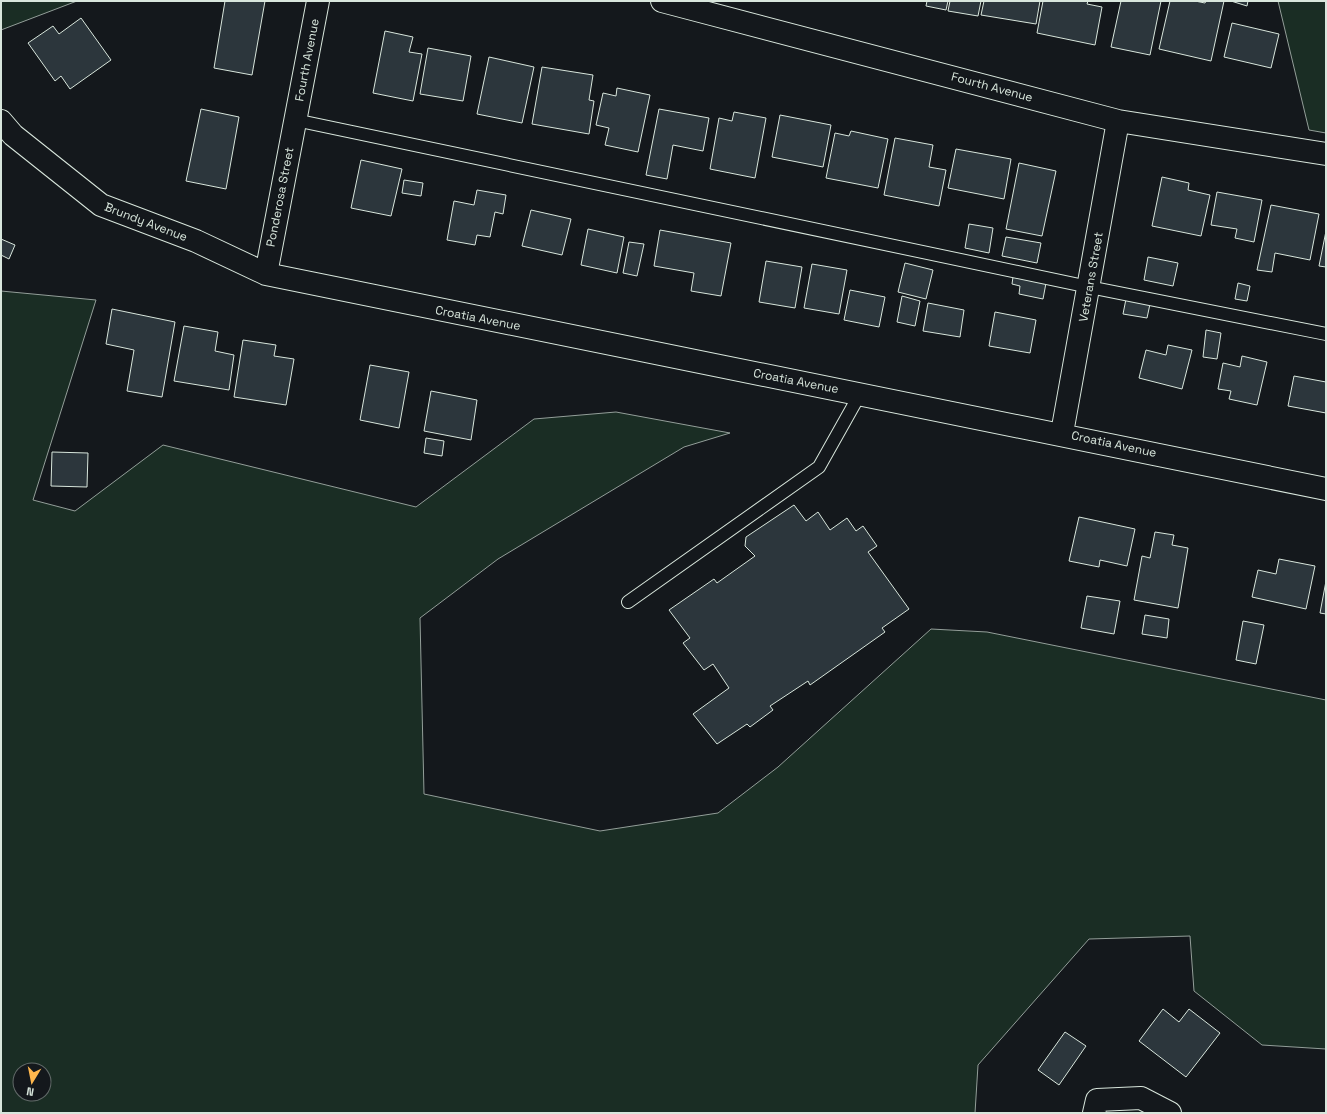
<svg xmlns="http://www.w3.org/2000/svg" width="1327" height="1114" viewBox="0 0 1327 1114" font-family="'Space Grotesk',sans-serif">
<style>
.green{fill:#1a2d24;stroke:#939e99;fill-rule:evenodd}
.building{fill:#2c363c;stroke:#d8e6dc}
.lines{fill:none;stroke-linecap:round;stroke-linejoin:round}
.service-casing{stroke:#d8e6dc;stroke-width:14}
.minor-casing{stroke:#d8e6dc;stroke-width:24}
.service{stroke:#14181c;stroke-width:12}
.minor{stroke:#14181c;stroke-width:22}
.labels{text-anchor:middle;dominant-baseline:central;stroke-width:3;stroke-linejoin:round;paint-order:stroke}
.street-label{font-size:12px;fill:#d8e6dc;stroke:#14181c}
</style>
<rect width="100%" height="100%" fill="#14181c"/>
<path class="green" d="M 1,1 L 77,1 L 1,30 Z
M 1278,1 L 1326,1 L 1326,133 L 1309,130 Z
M 1,291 L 96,300 L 33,500 L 75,511 L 163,445 L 416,507 L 534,419 L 616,412 L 730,433 L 684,447 L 498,559 L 420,618 L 424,794 L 600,831 L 718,813 L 778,767 L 931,629 L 987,632 L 1326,700 L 1326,1049 L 1262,1045 L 1194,991 L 1190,936 L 1089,939 L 978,1065 L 975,1113 L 1,1113 ZM 20,1070 L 44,1070 L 44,1094 L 20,1094 Z"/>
<path class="building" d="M 225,1 L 265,1 L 252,75 L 214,68 Z
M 927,1 L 948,1 L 946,10 L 926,6 Z
M 950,1 L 981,1 L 978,16 L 948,11 Z
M 984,1 L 1040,1 L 1036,24 L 981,15 Z
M 1043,1 L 1088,1 L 1087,4 L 1102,7 L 1095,45 L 1037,33 Z
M 1121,1 L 1161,1 L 1150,55 L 1111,47 Z
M 1170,1 L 1195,1 L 1205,3 L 1206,1 L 1224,1 L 1211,61 L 1159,49 Z
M 1231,1 L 1248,1 L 1247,6 Z
M 81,18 L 111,60 L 70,89 L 61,76 L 55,81 L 28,43 L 53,26 L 59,34 Z
M 1232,23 L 1279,34 L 1271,68 L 1224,57 Z
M 385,31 L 413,37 L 409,52 L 422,54 L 413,101 L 373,93 Z
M 428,48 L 471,56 L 463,101 L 420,94 Z
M 489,57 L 534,67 L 522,123 L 477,114 Z
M 542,67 L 593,75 L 589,100 L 594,101 L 589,134 L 532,124 Z
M 617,88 L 650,95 L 638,152 L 605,145 L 609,128 L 596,125 L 603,93 L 616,96 Z
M 201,109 L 239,117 L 226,189 L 186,181 Z
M 659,109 L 709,118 L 703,151 L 673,145 L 667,179 L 646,175 Z
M 734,112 L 766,118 L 755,178 L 710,169 L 719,118 L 732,121 Z
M 780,115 L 831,125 L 823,167 L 772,157 Z
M 851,131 L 888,139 L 878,188 L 826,178 L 835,133 L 849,136 Z
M 895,138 L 933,145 L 929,167 L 946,170 L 939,206 L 884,195 Z
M 956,149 L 1011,159 L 1004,199 L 948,188 Z
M 361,160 L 402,169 L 391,216 L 351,208 Z
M 1019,163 L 1056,171 L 1042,236 L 1006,229 Z
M 1162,177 L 1189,183 L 1188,190 L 1210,195 L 1201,236 L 1152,226 Z
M 404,180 L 423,183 L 421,196 L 402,193 Z
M 477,190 L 506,195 L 503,214 L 495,212 L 490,237 L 477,235 L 475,245 L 447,240 L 454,201 L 474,205 Z
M 1217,192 L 1262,200 L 1254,242 L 1235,238 L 1237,229 L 1211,225 Z
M 1271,205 L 1319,214 L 1310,260 L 1275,253 L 1272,272 L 1257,270 Z
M 531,210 L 571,219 L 562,255 L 522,246 Z
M 969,224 L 993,228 L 989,253 L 965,248 Z
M 588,229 L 624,237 L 617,273 L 581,265 Z
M 660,230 L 731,243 L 721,296 L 691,291 L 694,273 L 654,266 Z
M 1326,231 L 1326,267 L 1319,266 Z
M 1006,237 L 1041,243 L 1037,263 L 1002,256 Z
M 1,239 L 15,245 L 9,259 L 1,255 Z
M 629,242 L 644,244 L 637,276 L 623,273 Z
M 1148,257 L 1178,263 L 1173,286 L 1144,280 Z
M 766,261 L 802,267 L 795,308 L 759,302 Z
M 905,263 L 933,270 L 926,299 L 898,292 Z
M 812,264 L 847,270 L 839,314 L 804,308 Z
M 1013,277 L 1046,283 L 1043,299 L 1019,294 L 1020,286 L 1012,284 Z
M 1238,283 L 1250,286 L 1247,301 L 1235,299 Z
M 850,290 L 885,297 L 879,327 L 844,320 Z
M 902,296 L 920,301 L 915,326 L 897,322 Z
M 1126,299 L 1150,304 L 1147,318 L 1123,314 Z
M 928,303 L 964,310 L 960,337 L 923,331 Z
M 112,309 L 175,322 L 162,397 L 127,391 L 134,350 L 106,344 Z
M 995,312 L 1036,320 L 1030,353 L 989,346 Z
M 184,326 L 218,332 L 215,351 L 234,355 L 229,390 L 174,381 Z
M 1206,330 L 1221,333 L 1217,359 L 1203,357 Z
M 243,340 L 276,345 L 274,356 L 294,359 L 286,405 L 234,397 Z
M 1168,345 L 1192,350 L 1182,389 L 1139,378 L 1146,350 L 1166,355 Z
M 1242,356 L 1267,362 L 1257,405 L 1229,399 L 1231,391 L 1218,389 L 1223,363 L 1240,367 Z
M 370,365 L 409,372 L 399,428 L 360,420 Z
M 1294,376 L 1326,382 L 1326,413 L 1288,406 Z
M 431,391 L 477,400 L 471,440 L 424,431 Z
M 426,438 L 444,441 L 442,456 L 424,453 Z
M 52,452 L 88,453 L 87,487 L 51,486 Z
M 794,505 L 806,521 L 818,512 L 830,530 L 847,518 L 856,531 L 863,526 L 877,546 L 868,552 L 909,609 L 882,628 L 885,632 L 810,685 L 808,681 L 770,706 L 773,710 L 750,727 L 747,724 L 717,744 L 693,714 L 729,688 L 713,664 L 704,670 L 683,643 L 690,638 L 669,610 L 714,579 L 717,583 L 755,556 L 745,546 L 746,537 Z
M 1079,517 L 1135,529 L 1127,566 L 1100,560 L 1099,567 L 1069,561 Z
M 1155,532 L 1174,535 L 1172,545 L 1188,548 L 1178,608 L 1134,600 L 1142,556 L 1150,558 Z
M 1279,559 L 1315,566 L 1306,609 L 1252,597 L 1258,570 L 1276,574 Z
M 1326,581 L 1326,614 L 1320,613 Z
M 1087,596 L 1120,601 L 1114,634 L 1081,628 Z
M 1145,615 L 1169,619 L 1167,638 L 1142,634 Z
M 1243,621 L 1264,625 L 1256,664 L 1236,660 Z
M 1163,1009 L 1179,1022 L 1189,1009 L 1220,1033 L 1186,1077 L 1139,1041 Z
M 1065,1032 L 1086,1046 L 1059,1085 L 1038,1070 Z"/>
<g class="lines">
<g class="service-casing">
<path id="service" d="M 295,120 L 1089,287 L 1326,334
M 628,602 L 819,467 L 860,394"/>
</g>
<g class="minor-casing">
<path id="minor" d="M 662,1 L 1118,121 L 1326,154
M 1,121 L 13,135 L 101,205 L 196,241 L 266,274 C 619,348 973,414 1326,489
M 266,274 L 318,1
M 1062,433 L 1118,121
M 1094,1113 L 1097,1100 L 1141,1098 L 1170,1113"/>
</g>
<use href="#service" class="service"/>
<use href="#minor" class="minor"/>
</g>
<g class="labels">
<g class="street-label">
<text transform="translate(307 60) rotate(-79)">Fourth Avenue</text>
<text transform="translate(992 87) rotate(15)">Fourth Avenue</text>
<text transform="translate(280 197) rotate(-79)">Ponderosa Street</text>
<text transform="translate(146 222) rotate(21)">Brundy Avenue</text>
<text transform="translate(1091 277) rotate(-80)">Veterans Street</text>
<text transform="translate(478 318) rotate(11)">Croatia Avenue</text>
<text transform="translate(796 381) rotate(11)">Croatia Avenue</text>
<text transform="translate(1114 444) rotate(12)">Croatia Avenue</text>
</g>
</g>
<rect width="1327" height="1114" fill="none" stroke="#d8e6dc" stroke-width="4"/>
<g transform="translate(32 1082) rotate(190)"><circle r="19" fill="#14181c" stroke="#626a69"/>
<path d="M0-3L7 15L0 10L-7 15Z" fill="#ffb74d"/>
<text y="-6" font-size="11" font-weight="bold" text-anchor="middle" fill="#d8e6dc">N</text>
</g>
</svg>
